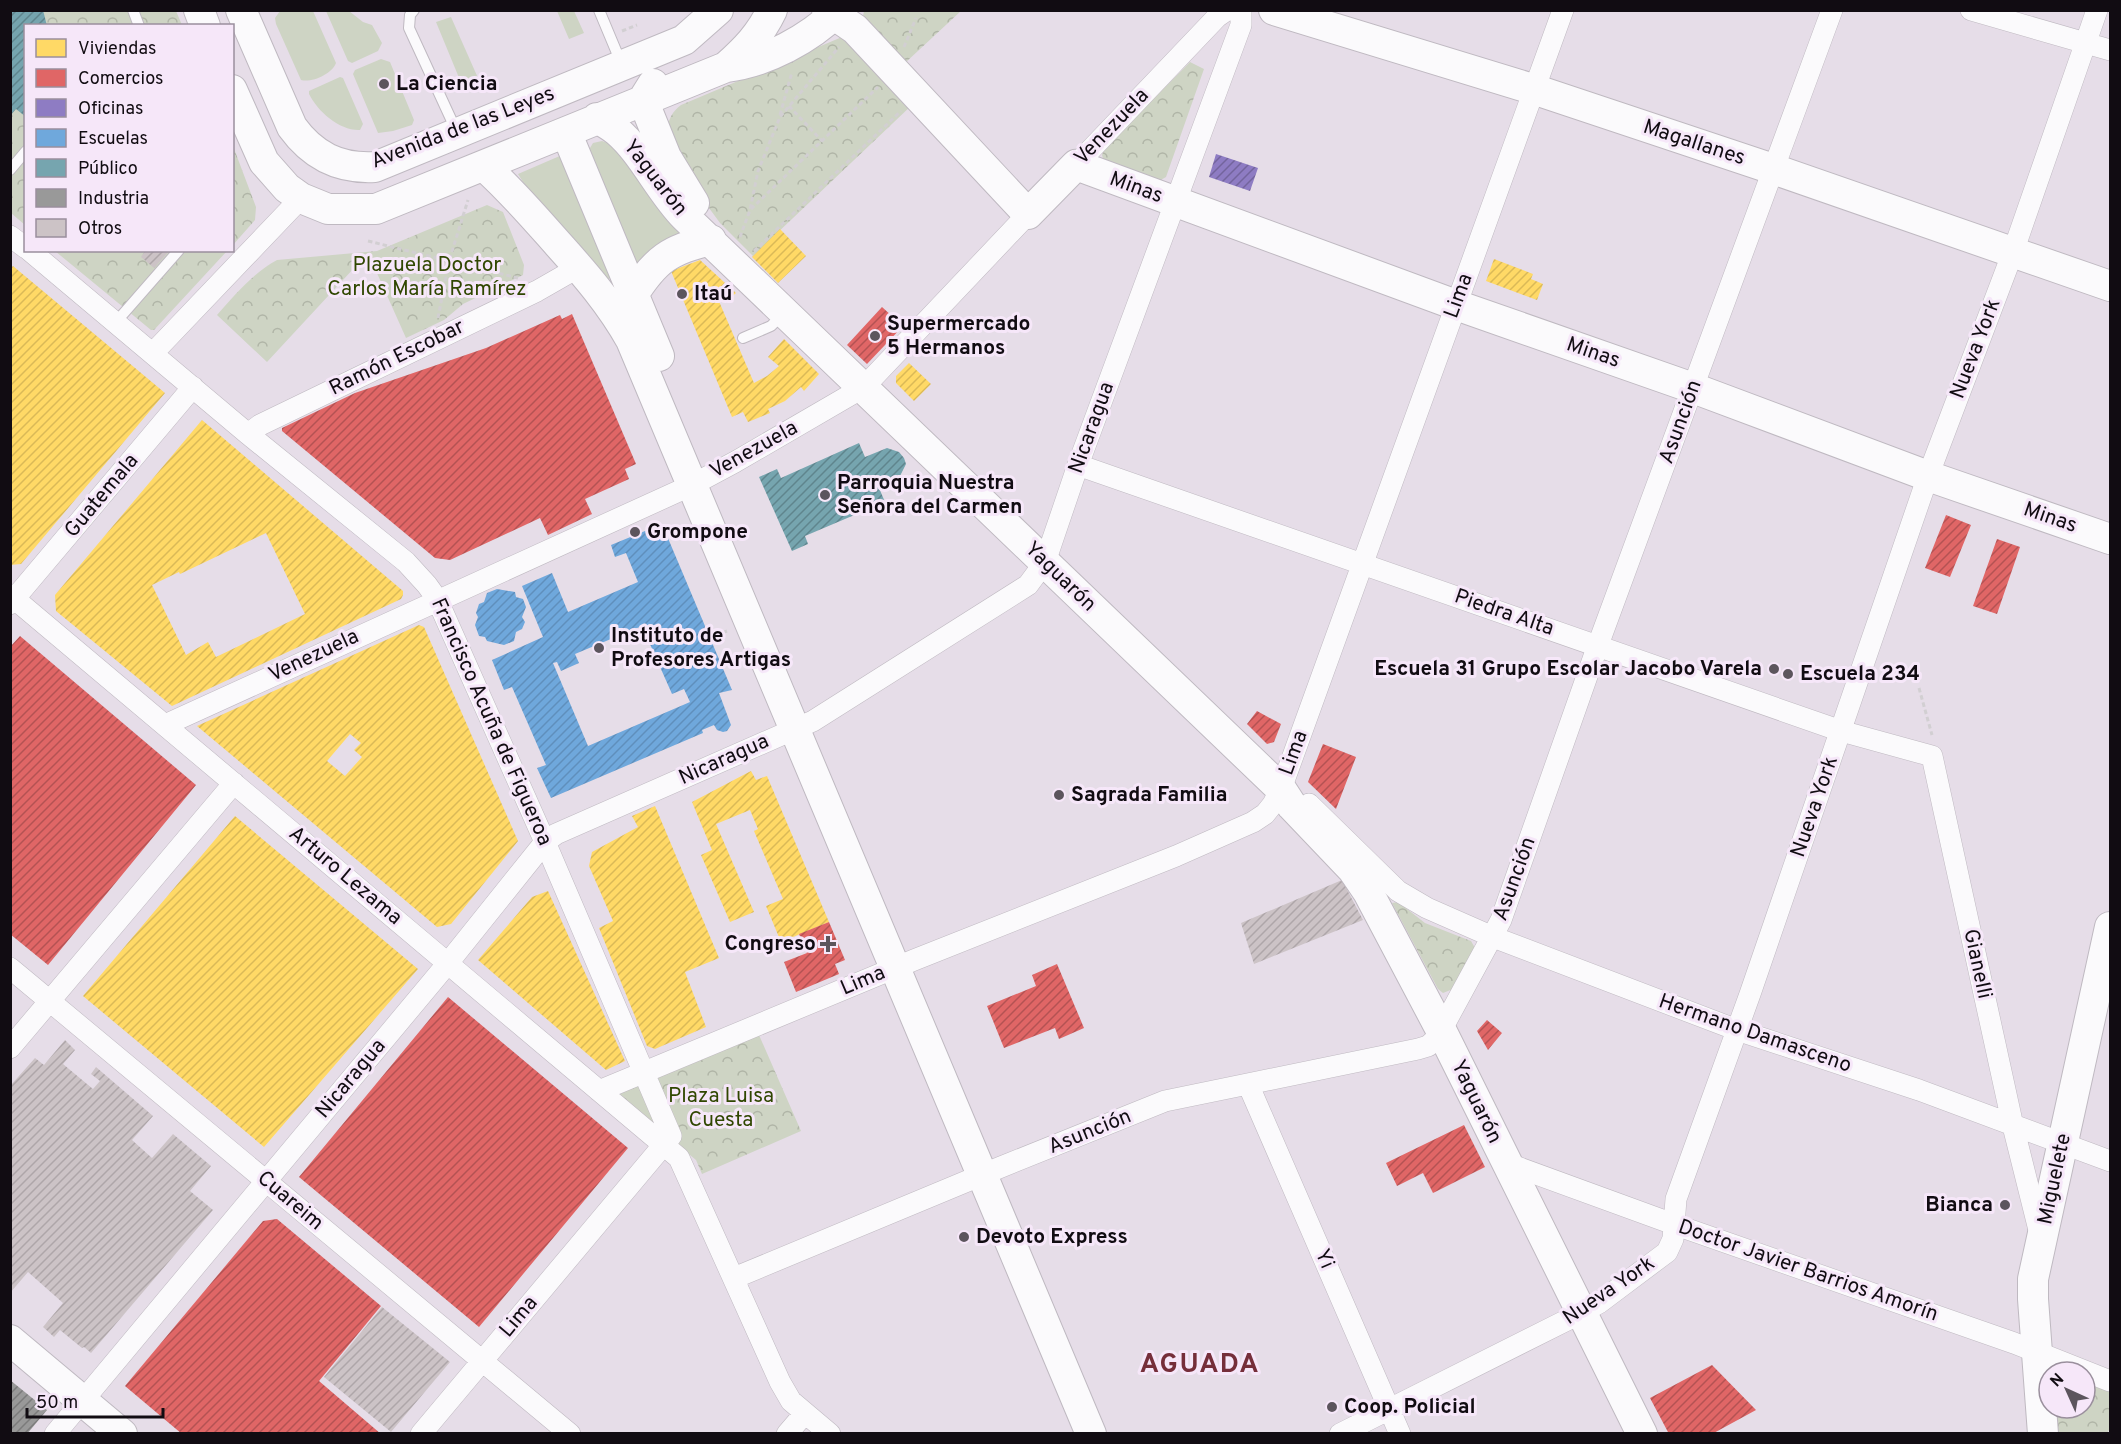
<svg xmlns="http://www.w3.org/2000/svg" width="2121" height="1444" viewBox="0 0 2121 1444" font-family="Overpass,sans-serif">
<style>
.grass{fill:#ced4c4}
.park{fill:url(#park-crowns)}
.homes{fill:url(#homes-hatch);fill-rule:evenodd}
.shops{fill:url(#shops-hatch)}
.offices{fill:url(#offices-hatch)}
.schools{fill:url(#schools-hatch);fill-rule:evenodd}
.public{fill:url(#public-hatch)}
.industry{fill:url(#industry-hatch)}
.building{fill:url(#building-hatch)}
.lines{fill:none;stroke-linecap:round;stroke-linejoin:round}
.lane-casing{stroke:#bfb9c1;stroke-width:12}
.street-casing{stroke:#bfb9c1;stroke-width:22}
.secondary-casing{stroke:#bfb9c1;stroke-width:32}
.path{stroke:#d2cfd2;stroke-width:3;stroke-dasharray:4.5 3;stroke-linecap:butt}
.lane{stroke:#fbfafc;stroke-width:10}
.street{stroke:#fbfafc;stroke-width:21}
.secondary{stroke:#fbfafc;stroke-width:30}
.poi-dot{fill:#5c555d;stroke:#f6e7f9;stroke-width:2}
.labels{text-anchor:middle;dominant-baseline:central;stroke-width:6;stroke-linejoin:round;paint-order:stroke}
.poi-label{font-size:21px;font-weight:bold;fill:#110c12;stroke:#f6e7f9;text-anchor:start}
.street-label{font-size:21px;fill:#110c12;stroke:#f6e7f9}
.park-label{font-size:21px;fill:#304701;stroke:#f6e7f9}
.district-label{font-size:27px;font-weight:bold;letter-spacing:1.5px;fill:#752e3a;stroke:#f6e7f9}
</style>
<defs>
<pattern id="park-crowns" width="20" height="18" patternUnits="userSpaceOnUse" patternTransform="scale(1.5)"><rect width="20" height="18" fill="#ced4c4"/><path d="M2 6a3 3 0 1 1 6 0M12 15a3 3 0 1 1 6 0" fill="none" stroke="#b0b5a7"/></pattern>
<pattern id="homes-hatch" width="6" height="6" patternUnits="userSpaceOnUse" patternTransform="scale(1.5)"><rect width="6" height="6" fill="#ffd966"/><path d="M-1 1l2-2M0 6l6-6M5 7l2-2" fill="none" stroke="#dab957"/></pattern>
<pattern id="shops-hatch" width="6" height="6" patternUnits="userSpaceOnUse" patternTransform="scale(1.5)"><rect width="6" height="6" fill="#e06666"/><path d="M-1 1l2-2M0 6l6-6M5 7l2-2" fill="none" stroke="#b45253"/></pattern>
<pattern id="offices-hatch" width="6" height="6" patternUnits="userSpaceOnUse" patternTransform="scale(1.5)"><rect width="6" height="6" fill="#8e7cc3"/><path d="M-1 1l2-2M0 6l6-6M5 7l2-2" fill="none" stroke="#73649d"/></pattern>
<pattern id="schools-hatch" width="6" height="6" patternUnits="userSpaceOnUse" patternTransform="scale(1.5)"><rect width="6" height="6" fill="#6fa8dc"/><path d="M-1 1l2-2M0 6l6-6M5 7l2-2" fill="none" stroke="#5f8fbc"/></pattern>
<pattern id="public-hatch" width="6" height="6" patternUnits="userSpaceOnUse" patternTransform="scale(1.5)"><rect width="6" height="6" fill="#76a5af"/><path d="M-1 1l2-2M0 6l6-6M5 7l2-2" fill="none" stroke="#5f858d"/></pattern>
<pattern id="industry-hatch" width="6" height="6" patternUnits="userSpaceOnUse" patternTransform="scale(1.5)"><rect width="6" height="6" fill="#999"/><path d="M-1 1l2-2M0 6l6-6M5 7l2-2" fill="none" stroke="#7b7b7b"/></pattern>
<pattern id="building-hatch" width="6" height="6" patternUnits="userSpaceOnUse" patternTransform="scale(1.5)"><rect width="6" height="6" fill="#ccc3c6"/><path d="M-1 1l2-2M0 6l6-6M5 7l2-2" fill="none" stroke="#aea6a9"/></pattern>
</defs>
<rect width="100%" height="100%" fill="#e6dde8"/>
<path class="grass" d="M 280,11 L 313,11 L 336,63 C 332,74 312,83 301,80 L 276,24 L 275,18 Z
M 326,11 L 349,11 L 363,22 L 372,25 L 382,43 L 378,51 L 352,63 L 348,61 Z
M 557,11 L 574,11 L 584,33 L 569,39 Z
M 451,17 L 478,78 L 462,85 L 436,22 Z
M 381,59 L 390,62 L 414,120 L 412,125 L 393,131 L 378,133 L 353,74 L 355,70 Z
M 340,77 L 343,78 L 363,124 L 360,130 C 340,131 318,112 309,94 L 309,91 Z
M 602,141 L 619,147 L 687,237 L 638,272 L 590,156 L 590,148 L 593,143 Z
M 562,155 L 613,275 L 607,281 L 530,193 L 518,174 Z"/>
<path class="park" d="M 11,11 L 176,11 L 182,25 L 26,26 L 25,225 L 11,213 Z
M 864,11 L 961,11 L 905,63 L 863,16 Z
M 842,37 L 913,104 L 753,256 L 720,223 L 701,197 L 667,130 C 669,118 672,112 681,105 Z
M 1190,62 L 1204,69 L 1166,177 L 1159,181 L 1104,162 L 1102,155 L 1104,149 Z
M 233,146 L 256,207 L 255,220 L 233,245 Z
M 487,205 L 503,212 L 524,265 L 523,275 L 463,304 L 444,320 L 406,338 L 368,253 L 267,362 L 217,315 C 235,295 253,273 277,260 L 377,251 Z
M 55,251 L 227,251 L 154,330 L 151,330 Z
M 1398,902 L 1425,923 L 1471,941 L 1475,948 L 1453,989 L 1443,993 L 1438,989 L 1392,903 Z
M 759,1035 L 801,1131 L 702,1174 L 696,1160 L 621,1098 L 620,1094 L 622,1091 Z
M 2085,1379 L 2110,1388 L 2110,1429 L 2107,1433 L 2055,1433 L 2053,1408 L 2085,1408 Z"/>
<path class="homes" d="M 780,229 L 806,256 L 778,283 L 752,257 Z
M 1494,259 L 1533,274 L 1531,279 L 1543,284 L 1537,300 L 1486,281 Z
M 700,260 L 736,293 L 729,299 L 725,295 L 718,299 L 754,383 L 767,376 L 779,366 L 768,357 L 784,339 L 819,374 L 804,391 L 801,387 L 785,401 L 768,409 L 770,413 L 748,422 L 743,412 L 732,417 L 671,271 Z
M 13,266 L 165,393 L 21,564 L 10,565 L 10,269 Z
M 909,363 L 931,384 L 914,401 L 896,383 L 896,376 Z
M 202,420 L 403,591 L 403,595 L 401,599 L 172,706 L 56,611 L 55,595 ZM 266,533 L 305,614 L 216,657 L 208,642 L 186,655 L 152,585 L 179,572 L 180,574 Z
M 419,625 L 424,627 L 518,841 L 451,924 L 437,927 L 197,726 ZM 350,734 L 361,743 L 354,750 L 362,757 L 345,776 L 327,761 Z
M 751,771 L 756,780 L 767,776 L 829,922 L 781,942 L 766,906 L 783,899 L 754,831 L 758,829 L 750,810 L 716,824 L 754,912 L 730,922 L 701,855 L 712,850 L 692,802 Z
M 655,806 L 719,958 L 685,972 L 706,1027 L 655,1049 L 647,1046 L 599,928 L 613,921 L 589,866 L 592,852 L 638,827 L 632,816 Z
M 235,816 L 418,969 L 264,1147 L 83,996 Z
M 548,891 L 625,1061 L 606,1070 L 478,960 L 532,897 Z"/>
<path class="shops" d="M 882,307 L 903,326 L 867,364 L 847,345 Z
M 572,314 L 636,464 L 625,469 L 629,479 L 585,499 L 592,514 L 548,535 L 540,518 L 450,560 L 435,558 L 282,431 L 282,428 L 355,393 L 486,348 L 560,315 L 562,319 Z
M 1946,515 L 1971,525 L 1950,577 L 1925,568 Z
M 1997,539 L 2020,547 L 1997,614 L 1973,606 Z
M 20,636 L 196,785 L 48,965 L 10,934 L 10,647 Z
M 1257,711 L 1281,724 L 1274,742 L 1267,744 L 1247,724 Z
M 1323,744 L 1356,757 L 1336,809 L 1308,782 Z
M 829,922 L 845,960 L 835,964 L 839,974 L 796,992 L 784,962 L 807,953 L 799,934 Z
M 1057,964 L 1084,1028 L 1059,1039 L 1055,1028 L 1004,1048 L 987,1006 L 1036,986 L 1032,975 Z
M 448,997 L 628,1148 L 479,1327 L 299,1177 Z
M 1487,1020 L 1502,1033 L 1488,1050 L 1477,1031 Z
M 1464,1125 L 1485,1167 L 1433,1193 L 1423,1173 L 1397,1186 L 1386,1163 Z
M 277,1219 L 381,1306 L 319,1381 L 381,1434 L 182,1434 L 125,1386 L 263,1221 Z
M 1712,1365 L 1756,1410 L 1712,1434 L 1669,1434 L 1650,1398 Z"/>
<path class="offices" d="M 1216,154 L 1258,168 L 1250,191 L 1209,177 Z"/>
<path class="schools" d="M 662,524 L 732,690 L 719,693 L 731,725 L 727,731 L 723,732 L 717,730 L 714,725 L 702,730 L 703,733 L 551,798 L 537,768 L 546,765 L 512,687 L 504,690 L 492,660 L 543,637 L 522,586 L 552,573 L 568,612 L 638,582 L 626,553 L 615,557 L 611,545 ZM 642,626 L 672,694 L 684,689 L 690,702 L 588,746 L 553,663 L 557,662 L 561,671 L 579,663 L 575,654 Z
M 497,589 L 515,592 L 516,597 L 523,599 L 526,607 L 522,617 L 525,622 L 522,629 L 516,632 L 514,641 L 504,645 L 487,641 L 485,637 L 479,636 L 475,625 L 478,617 L 476,613 L 479,604 L 484,602 L 487,593 Z"/>
<path class="public" d="M 10,10 L 43,10 L 47,26 L 26,26 L 26,117 L 16,109 L 10,116 Z
M 859,443 L 865,457 L 887,448 L 899,452 L 904,458 L 906,464 L 899,478 L 879,488 L 885,502 L 805,536 L 808,544 L 792,551 L 759,477 L 777,469 L 781,478 Z"/>
<path class="industry" d="M 10,1380 L 47,1410 L 27,1434 L 10,1434 Z"/>
<path class="building" d="M 146,250 L 170,250 L 154,268 L 141,257 Z
M 1342,880 L 1363,920 L 1254,964 L 1241,923 Z
M 65,1040 L 75,1050 L 63,1064 L 93,1089 L 100,1081 L 91,1074 L 96,1067 L 153,1116 L 132,1140 L 152,1158 L 173,1134 L 211,1166 L 190,1191 L 213,1210 L 91,1353 L 84,1347 L 82,1348 L 60,1330 L 54,1337 L 43,1327 L 63,1303 L 28,1272 L 10,1293 L 10,1086 L 35,1058 L 44,1065 Z
M 382,1307 L 450,1362 L 391,1432 L 324,1377 Z"/>
<g class="lines">
<g class="lane-casing">
<path id="lane" d="M 133,10 L 139,26
M 414,10 L 410,15 L 409,28 L 456,130
M 599,10 L 622,65
M 10,170 L 26,151
M 116,322 L 179,250
M 743,338 L 771,326 L 783,314"/>
</g>
<g class="street-casing">
<path id="street" d="M 1971,10 L 2110,50
M 1076,165 L 1217,17 L 1227,10
M 10,236 L 26,248
M 29,250 L 248,434 L 406,562 L 427,585 L 437,599 L 545,842 L 671,1136 L 421,1434
M 153,353 L 301,198
M 248,434 L 260,425 L 537,291 L 579,267
M 1078,465 L 1841,731 L 1932,756 L 2013,1126 L 2040,1234
M 10,595 L 679,1158 L 780,1382 L 791,1401 L 830,1434
M 10,604 L 193,387
M 165,725 L 692,485 L 735,462 L 864,387 L 1028,214
M 1309,804 L 1398,891 L 1427,908 L 1493,937 L 1737,1030 L 1919,1090 L 2110,1161
M 10,968 L 570,1434
M 10,1048 L 234,783
M 1248,1084 L 1400,1434
M 599,1091 L 914,960 L 1176,856 L 1253,822 L 1265,814 L 1273,804 L 1281,789 L 1563,10
M 1506,1163 L 1676,1225 L 2014,1343 L 2110,1381
M 734,1278 L 1001,1167 L 1165,1101 L 1418,1049 L 1428,1046 L 1437,1038 L 1501,920 L 1598,645 L 1832,10
M 55,1434 L 448,963 L 545,842 L 556,834 L 813,721 L 1028,585 L 1045,562 L 1078,465 L 1241,25 L 1241,10
M 787,1434 L 805,1413
M 1340,1434 L 1581,1313 L 1599,1303 L 1667,1252 L 1673,1239 L 1676,1199 L 1750,994 L 1928,476 L 2013,252 L 2097,10"/>
</g>
<g class="secondary-casing">
<path id="secondary" d="M 199,10 L 205,26
M 241,10 L 292,127 C 313,156 339,169 375,167 L 684,40 L 718,10
M 827,10 L 855,29 L 1028,214 L 1076,165 L 1456,305 L 1693,388 L 1928,476 L 2110,539
M 1274,10 L 1536,90 L 1773,169 L 2110,286
M 726,67 C 746,49 760,35 772,10
M 653,84 L 643,100 L 666,157 L 694,203
M 232,90 L 264,162 L 287,188 L 301,198 L 328,209 L 376,209 L 726,67 C 767,62 809,39 839,10
M 597,118 C 604,122 611,126 617,131 C 643,153 660,192 685,217 L 1281,789 L 1292,806 L 1353,870 L 1368,892 L 1442,1032 L 1642,1434
M 566,132 L 659,356
M 484,166 C 511,190 534,217 558,244 C 585,274 611,304 631,340 L 1091,1434
M 633,295 C 655,260 670,249 711,240
M 10,1340 L 122,1434
M 2043,1434 L 2033,1299 L 2033,1279 L 2110,927"/>
</g>
<path class="path" d="M 622,31 L 637,25
M 904,47 L 916,18
M 789,106 L 822,141
M 780,115 L 792,72
M 751,209 L 878,87
M 740,237 L 750,210 L 758,171 L 780,117 L 839,47
M 368,241 L 518,278
M 754,251 L 901,111
M 438,318 L 449,261 L 468,200
M 709,638 L 727,631
M 1919,688 L 1932,735"/>
<use href="#lane" class="lane"/>
<use href="#street" class="street"/>
<use href="#secondary" class="secondary"/>
</g>
<g class="poi-dot">
<circle cx="384" cy="84" r="6"/>
<circle cx="682" cy="294" r="6"/>
<circle cx="875" cy="336" r="6"/>
<circle cx="825" cy="495" r="6"/>
<circle cx="635" cy="532" r="6"/>
<circle cx="599" cy="648" r="6"/>
<circle cx="1774" cy="669" r="6"/>
<circle cx="1788" cy="674" r="6"/>
<circle cx="1059" cy="795" r="6"/>
<path d="M825 935h6v6h6v6h-6v6h-6v-6h-6v-6h6z"/>
<circle cx="2005" cy="1205" r="6"/>
<circle cx="964" cy="1237" r="6"/>
<circle cx="1332" cy="1407" r="6"/>
</g>
<g class="labels">
<g class="poi-label">
<text x="396" y="84">La Ciencia</text>
<text x="694" y="294">Itaú</text>
<text x="887" y="324">Supermercado<tspan x="887" dy="24">5 Hermanos</tspan></text>
<text x="837" y="483">Parroquia Nuestra<tspan x="837" dy="24">Señora del Carmen</tspan></text>
<text x="647" y="532">Grompone</text>
<text x="611" y="636">Instituto de<tspan x="611" dy="24">Profesores Artigas</tspan></text>
<text x="1762" y="669" text-anchor="end">Escuela 31 Grupo Escolar Jacobo Varela</text>
<text x="1800" y="674">Escuela 234</text>
<text x="1071" y="795">Sagrada Familia</text>
<text x="816" y="944" text-anchor="end">Congreso</text>
<text x="1993" y="1205" text-anchor="end">Bianca</text>
<text x="976" y="1237">Devoto Express</text>
<text x="1344" y="1407">Coop. Policial</text>
</g>
<g class="street-label">
<text transform="translate(1112 127) rotate(-46)">Venezuela</text>
<text transform="translate(463 128) rotate(-21)">Avenida de las Leyes</text>
<text transform="translate(1694 143) rotate(18)">Magallanes</text>
<text transform="translate(655 178) rotate(52)">Yaguarón</text>
<text transform="translate(1136 188) rotate(20)">Minas</text>
<text transform="translate(1459 296) rotate(-70)">Lima</text>
<text transform="translate(1976 349) rotate(-69)">Nueva York</text>
<text transform="translate(1593 353) rotate(19)">Minas</text>
<text transform="translate(397 358) rotate(-26)">Ramón Escobar</text>
<text transform="translate(1681 422) rotate(-70)">Asunción</text>
<text transform="translate(1092 428) rotate(-70)">Nicaragua</text>
<text transform="translate(754 450) rotate(-29)">Venezuela</text>
<text transform="translate(102 496) rotate(-50)">Guatemala</text>
<text transform="translate(2050 518) rotate(19)">Minas</text>
<text transform="translate(1060 577) rotate(44)">Yaguarón</text>
<text transform="translate(1504 613) rotate(19)">Piedra Alta</text>
<text transform="translate(314 656) rotate(-25)">Venezuela</text>
<text transform="translate(491 722) rotate(66)">Francisco Acuña de Figueroa</text>
<text transform="translate(1294 753) rotate(-70)">Lima</text>
<text transform="translate(724 760) rotate(-24)">Nicaragua</text>
<text transform="translate(1815 807) rotate(-71)">Nueva York</text>
<text transform="translate(345 876) rotate(40)">Arturo Lezama</text>
<text transform="translate(1515 879) rotate(-70)">Asunción</text>
<text transform="translate(1977 964) rotate(78)">Gianelli</text>
<text transform="translate(863 981) rotate(-23)">Lima</text>
<text transform="translate(1755 1034) rotate(19)">Hermano Damasceno</text>
<text transform="translate(351 1079) rotate(-50)">Nicaragua</text>
<text transform="translate(1476 1102) rotate(64)">Yaguarón</text>
<text transform="translate(1090 1132) rotate(-22)">Asunción</text>
<text transform="translate(2055 1179) rotate(-78)">Miguelete</text>
<text transform="translate(290 1201) rotate(40)">Cuareim</text>
<text transform="translate(1324 1259) rotate(67)">Yi</text>
<text transform="translate(1808 1271) rotate(19)">Doctor Javier Barrios Amorín</text>
<text transform="translate(1609 1291) rotate(-34)">Nueva York</text>
<text transform="translate(519 1317) rotate(-50)">Lima</text>
</g>
<g class="park-label">
<text x="427" y="265">Plazuela Doctor<tspan x="427" dy="24">Carlos María Ramírez</tspan></text>
<text x="721" y="1096">Plaza Luisa<tspan x="721" dy="24">Cuesta</tspan></text>
</g>
<g class="district-label">
<text x="1200" y="1365">AGUADA</text>
</g>
</g>
<rect width="2121" height="1444" fill="none" stroke="#110c12" stroke-width="24"/>
<rect x="24" y="24" width="210" height="228" fill="#f6e7f9" stroke="#9a8f9d" stroke-width="1.5"/>
<rect x="36" y="39" width="30" height="18" fill="#ffd966" stroke="#9a8f9d" stroke-width="1.5"/>
<text x="78" y="54" font-size="18" fill="#110c12">Viviendas</text>
<rect x="36" y="69" width="30" height="18" fill="#e06666" stroke="#9a8f9d" stroke-width="1.5"/>
<text x="78" y="84" font-size="18" fill="#110c12">Comercios</text>
<rect x="36" y="99" width="30" height="18" fill="#8e7cc3" stroke="#9a8f9d" stroke-width="1.5"/>
<text x="78" y="114" font-size="18" fill="#110c12">Oficinas</text>
<rect x="36" y="129" width="30" height="18" fill="#6fa8dc" stroke="#9a8f9d" stroke-width="1.5"/>
<text x="78" y="144" font-size="18" fill="#110c12">Escuelas</text>
<rect x="36" y="159" width="30" height="18" fill="#76a5af" stroke="#9a8f9d" stroke-width="1.5"/>
<text x="78" y="174" font-size="18" fill="#110c12">Público</text>
<rect x="36" y="189" width="30" height="18" fill="#999999" stroke="#9a8f9d" stroke-width="1.5"/>
<text x="78" y="204" font-size="18" fill="#110c12">Industria</text>
<rect x="36" y="219" width="30" height="18" fill="#ccc3c6" stroke="#9a8f9d" stroke-width="1.5"/>
<text x="78" y="234" font-size="18" fill="#110c12">Otros</text>
<g transform="translate(2067 1390) rotate(315)"><circle r="28" fill="#f6e7f9" stroke="#9a8f9d" stroke-width="1.5"/>
<path d="M0-4.5L10 22L0 15L-10 22Z" fill="#5c555d"/>
<text y="-9" font-size="16" font-weight="bold" text-anchor="middle" fill="#110c12">N</text>
</g>
<path d="M27 1408v9h136v-9" fill="none" stroke="#110c12" stroke-width="3"/>
<text x="36" y="1408" font-size="18" fill="#110c12" stroke="#f6e7f9" stroke-width="4.5" paint-order="stroke">50 m</text>
</svg>
